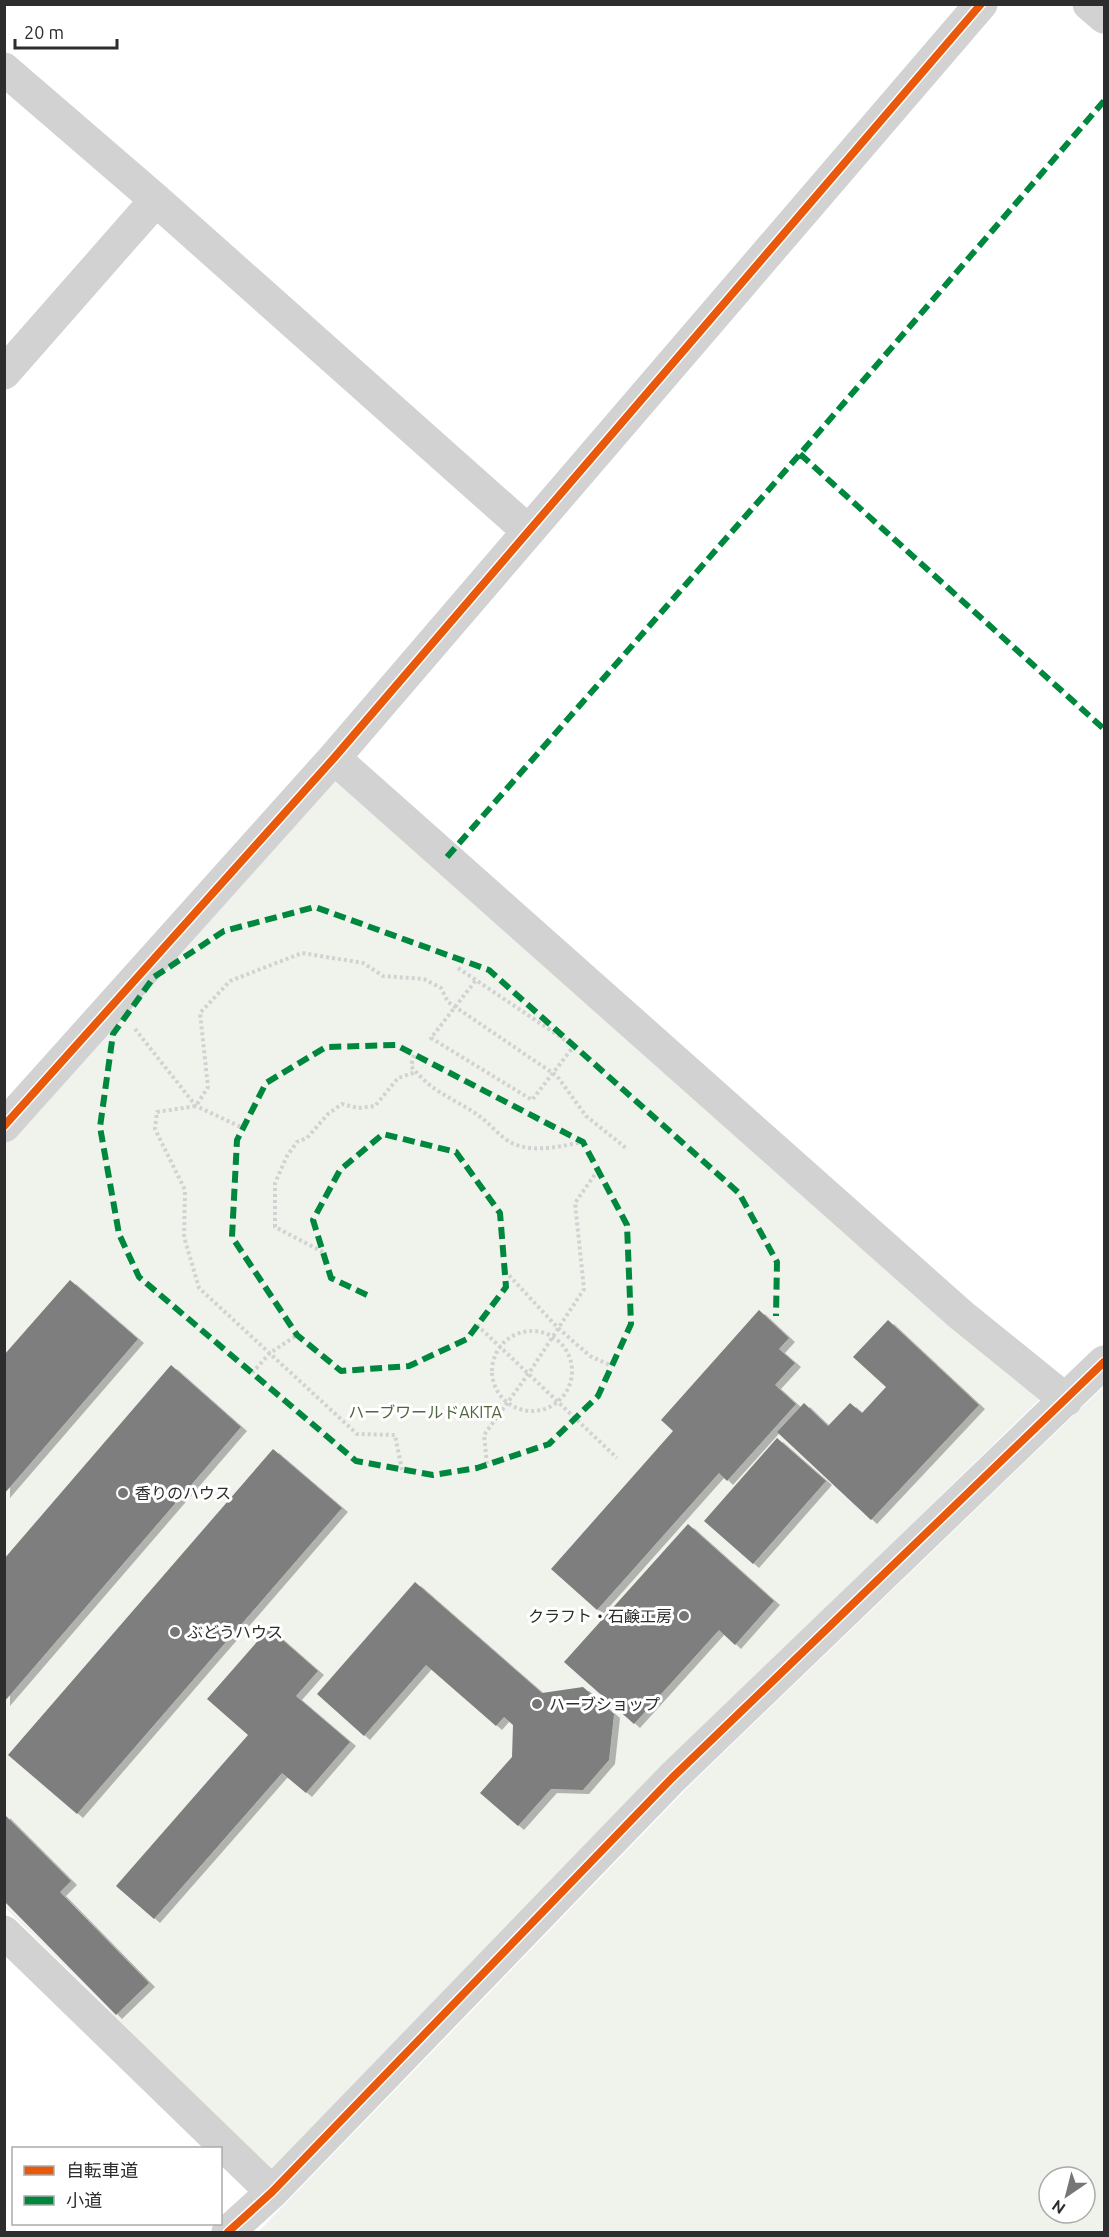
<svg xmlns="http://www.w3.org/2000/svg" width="1109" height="2237" font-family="Ubuntu,'Noto Sans JP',sans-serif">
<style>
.green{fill:#f0f3ec;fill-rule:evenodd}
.building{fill:#7e7e7e;filter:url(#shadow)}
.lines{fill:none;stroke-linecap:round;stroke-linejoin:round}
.path{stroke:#d2d2d2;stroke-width:4;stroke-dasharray:3 3;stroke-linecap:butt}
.minor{stroke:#d2d2d2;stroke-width:33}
.quiet{stroke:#00873e;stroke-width:6;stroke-dasharray:12 6;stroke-linecap:butt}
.cycleway-casing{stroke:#fff;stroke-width:11}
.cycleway{stroke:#e8590c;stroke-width:8}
.poi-dot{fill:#767676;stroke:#fff;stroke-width:2}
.labels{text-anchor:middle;stroke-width:6;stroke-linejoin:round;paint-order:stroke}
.park-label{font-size:16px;fill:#4f663d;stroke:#fff}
.poi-label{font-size:16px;fill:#2d2d2d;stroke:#fff;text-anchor:start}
</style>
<defs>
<filter id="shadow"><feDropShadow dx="6" dy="4" stdDeviation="0" flood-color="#0004"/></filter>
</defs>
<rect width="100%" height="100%" fill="#fff"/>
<path class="green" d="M 337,773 L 1040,1399 L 681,1748 L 272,2170 L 5,1908 L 5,1143 Z
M 1104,1386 L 1104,2232 L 258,2232 L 694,1781 ZM 1049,2177 L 1085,2177 L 1085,2213 L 1049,2213 Z"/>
<path class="building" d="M 70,1280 L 138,1339 L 4,1494 L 4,1355 Z
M 759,1310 L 789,1338 L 779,1349 L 795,1363 L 775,1385 L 796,1404 L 727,1481 L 719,1473 L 597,1610 L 551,1569 L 673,1431 L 661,1420 Z
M 888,1320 L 979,1405 L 871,1520 L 777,1432 L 804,1403 L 828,1426 L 850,1403 L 862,1413 L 886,1387 L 853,1357 Z
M 171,1365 L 241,1427 L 4,1702 L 4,1559 Z
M 777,1438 L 826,1481 L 753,1564 L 704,1521 Z
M 273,1449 L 342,1508 L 77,1814 L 8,1755 Z
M 688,1524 L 774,1601 L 735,1645 L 719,1630 L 634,1724 L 564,1662 Z
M 415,1582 L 542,1693 L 583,1687 L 614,1714 L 609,1760 L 583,1790 L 551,1789 L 518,1826 L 480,1793 L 512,1757 L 513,1725 L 504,1717 L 496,1726 L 426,1665 L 364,1736 L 317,1694 Z
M 269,1628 L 318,1671 L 296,1696 L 350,1742 L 306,1793 L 282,1773 L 154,1919 L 116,1886 L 248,1735 L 207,1699 Z
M 4,1814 L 71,1881 L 60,1892 L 149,1983 L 116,2015 L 4,1901 Z"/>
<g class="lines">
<path class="path" d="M 458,968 L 574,1046 L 532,1100 L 431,1038 L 476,980
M 135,1029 L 196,1106 L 243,1128
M 414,1055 L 411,1066 C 434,1095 455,1098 482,1118 C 492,1126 502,1139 514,1144 C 536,1153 561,1146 583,1142
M 323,1252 L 275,1227 L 275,1183 L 287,1156 L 297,1142 L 307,1138 L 328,1114 L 342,1104 L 358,1108 L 375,1106 L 398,1078 L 416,1072
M 505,1271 L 558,1328 L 590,1356 L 612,1366
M 477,1325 L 617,1458
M492 1371a40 40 0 1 1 80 0a40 40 0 1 1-80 0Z
M 252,1373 L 270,1353 L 297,1335
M 487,1464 L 484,1435 L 529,1373 L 584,1289 L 575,1203 L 598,1170
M 402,1470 L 395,1435 L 357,1434 L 199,1288 L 184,1237 L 185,1190 L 155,1129 L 157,1112 L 196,1106 L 208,1087 L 200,1013 L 230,981 L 302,953 L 363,963 L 383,976 L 424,979 L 441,988 L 448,1002 L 557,1076 L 586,1116 L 626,1148"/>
<path class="minor" d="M 1089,4 L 1104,17
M 4,69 L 156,200 L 528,531
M 4,373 L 156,200
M 334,758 L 961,1315 L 1066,1400
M 4,1126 L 334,758 L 981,4
M 4,1932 L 272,2192
M 228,2232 L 272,2192 L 672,1778 L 1104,1362"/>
<path class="quiet" d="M 800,454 L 1104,729
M 447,857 L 800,454 L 1104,101
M 367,1295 L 331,1278 L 313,1220 L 340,1170 L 383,1134 L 456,1152 L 500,1213 L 506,1287 L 467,1339 L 409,1366 L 341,1371 L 297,1335 L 232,1237 L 237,1140 L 266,1083 L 326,1047 L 396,1045 L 583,1142 L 627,1225 L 631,1324 L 598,1396 L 549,1444 L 477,1468 L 433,1475 L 356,1461 L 139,1277 L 119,1234 L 100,1127 L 113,1034 L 154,977 L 224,931 L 315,907 L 489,970 L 739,1193 L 777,1262 L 776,1316"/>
<g class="cycleway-casing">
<path id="cycleway" d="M 4,1126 L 334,758 L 981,4
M 228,2232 L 272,2192 L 672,1778 L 1104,1362"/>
</g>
<use href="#cycleway" class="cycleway"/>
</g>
<g class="poi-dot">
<circle cx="123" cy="1493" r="6"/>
<circle cx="684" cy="1616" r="6"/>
<circle cx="175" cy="1632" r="6"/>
<circle cx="537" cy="1704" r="6"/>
</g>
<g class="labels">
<g class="park-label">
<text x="425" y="1418">ハーブワールドAKITA</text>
</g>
<g class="poi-label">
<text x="135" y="1499">香りのハウス</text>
<text x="672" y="1622" text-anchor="end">クラフト・石鹸工房</text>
<text x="187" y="1638">ぶどうハウス</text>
<text x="549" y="1710">ハーブショップ</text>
</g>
</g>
<rect width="1109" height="2237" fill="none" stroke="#2d2d2d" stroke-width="12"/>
<rect x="12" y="2147" width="210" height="78" fill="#ffffff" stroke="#ababab" stroke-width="1.5"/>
<rect x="24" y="2166" width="30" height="9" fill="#e8590c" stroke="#ababab" stroke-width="1.5"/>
<text x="66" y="2177" font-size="18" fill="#2d2d2d">自転車道</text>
<rect x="24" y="2196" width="30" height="9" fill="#00873e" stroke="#ababab" stroke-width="1.5"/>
<text x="66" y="2207" font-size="18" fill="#2d2d2d">小道</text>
<g transform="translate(1067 2195) rotate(215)"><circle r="28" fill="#ffffff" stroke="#ababab" stroke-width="1.5"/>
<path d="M0-4.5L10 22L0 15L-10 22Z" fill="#767676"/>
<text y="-9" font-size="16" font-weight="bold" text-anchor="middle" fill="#2d2d2d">N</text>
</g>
<path d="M15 39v9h102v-9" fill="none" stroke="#2d2d2d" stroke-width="3"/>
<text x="24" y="39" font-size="18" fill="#2d2d2d" stroke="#ffffff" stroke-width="4.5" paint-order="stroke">20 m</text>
</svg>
